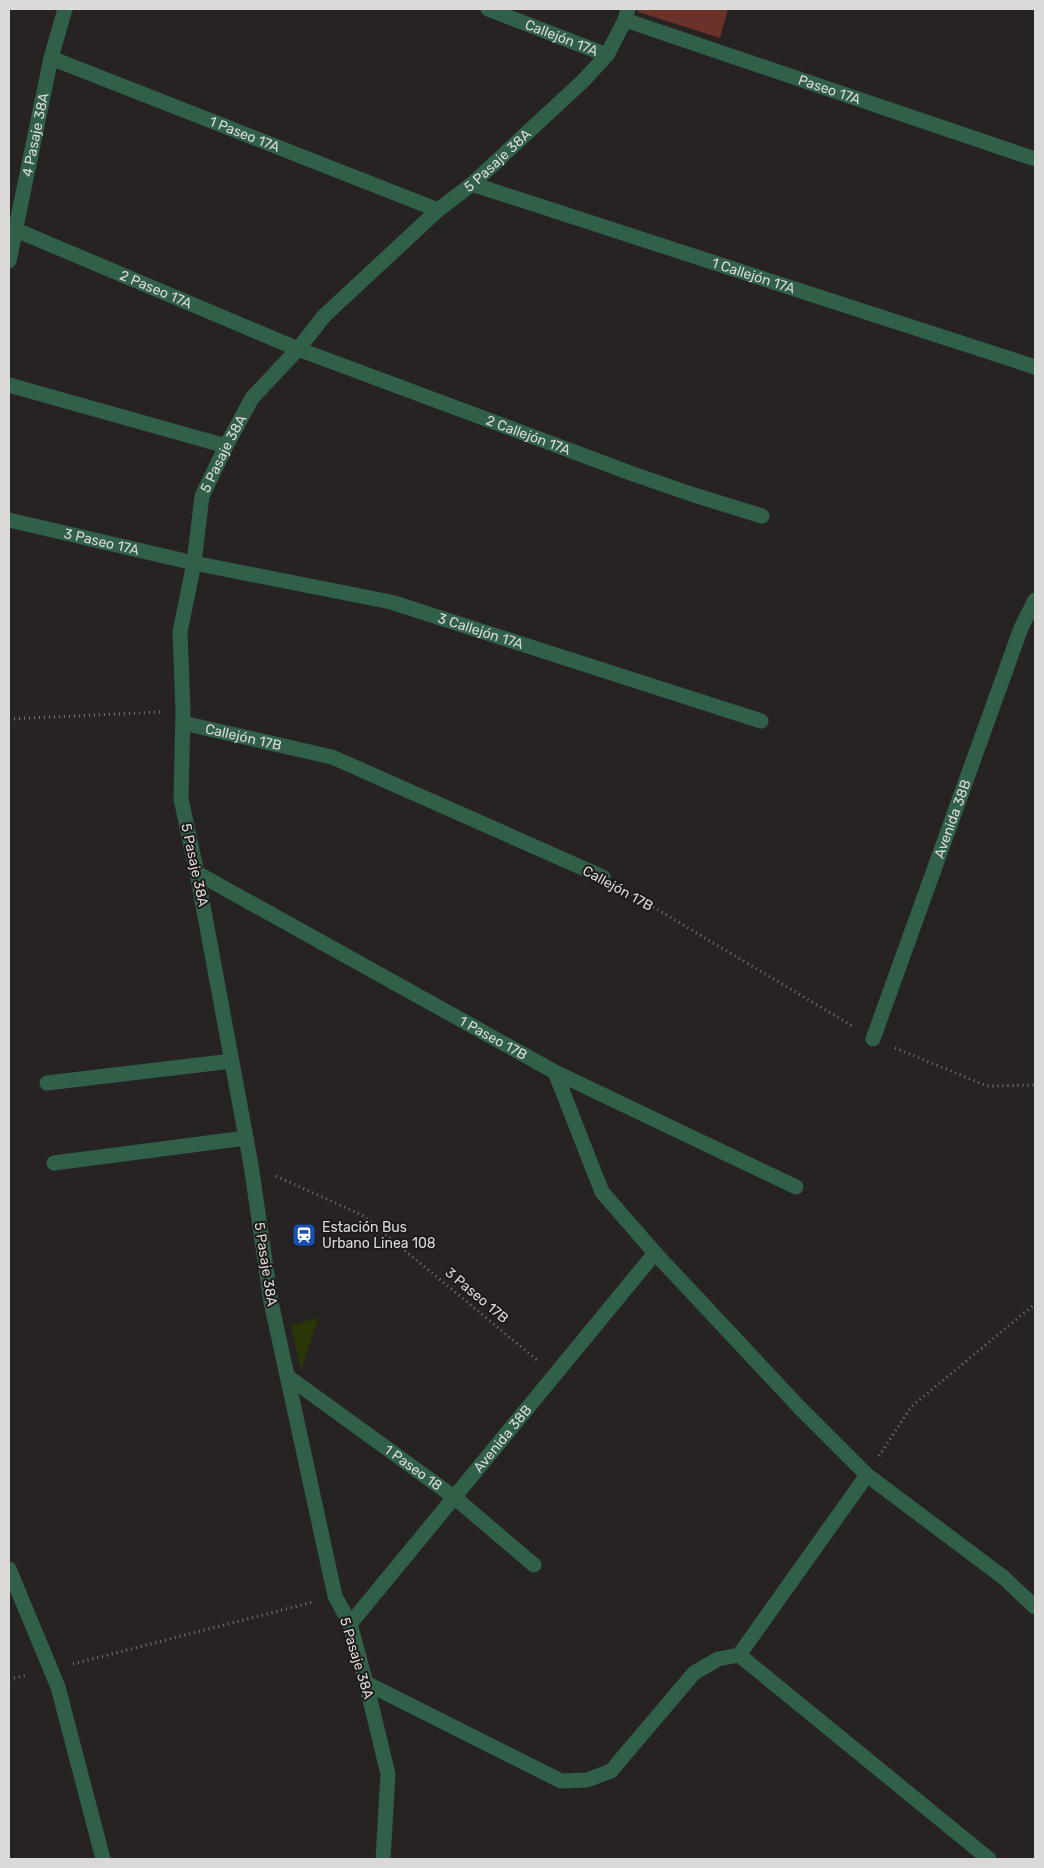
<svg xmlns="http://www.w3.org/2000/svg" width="1044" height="1868" font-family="Rubik,sans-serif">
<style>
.green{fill:#293606}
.building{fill:#6a3229}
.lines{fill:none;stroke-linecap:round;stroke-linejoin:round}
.path{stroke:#797675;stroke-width:3;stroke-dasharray:1 4;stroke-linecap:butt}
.minor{stroke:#316049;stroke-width:15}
.labels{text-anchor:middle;stroke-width:4;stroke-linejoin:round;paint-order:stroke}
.street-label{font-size:14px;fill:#dcdad9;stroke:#1d1a18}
.poi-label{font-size:14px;fill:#dcdad9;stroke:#1d1a18;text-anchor:start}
</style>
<rect width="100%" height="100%" fill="#272322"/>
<path class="green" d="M 319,1317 L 301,1370 L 291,1326 Z"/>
<path class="building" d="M 638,9 L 728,9 L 720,38 L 638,12 Z"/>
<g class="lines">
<path class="path" d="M 9,719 L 160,712
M 623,889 L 854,1027
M 895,1048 L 987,1086 L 1035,1085
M 276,1176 L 362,1215 L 537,1360
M 879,1456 L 911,1407 L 1035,1304
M 73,1664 L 313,1602
M 9,1679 L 28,1675"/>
<g class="minor">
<path id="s1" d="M 488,9 L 607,55"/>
<path id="s2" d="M 625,20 L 1035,159"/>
<path id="s3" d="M 51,58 L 438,210"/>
<path id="s4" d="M 472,184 L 1035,367"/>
<path id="s5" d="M 16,230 L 298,349 L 633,474 L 694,495 L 762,516"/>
<path id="s6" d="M 9,261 L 51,58 L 65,9"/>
<path d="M 9,385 L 226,446"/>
<path id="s7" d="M 9,520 L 194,563 L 391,602 L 761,721"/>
<path id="s8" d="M 183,723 L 332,757 L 603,877"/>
<path id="s9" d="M 197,873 L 555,1072 L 796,1187"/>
<path id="s10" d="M 873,1039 L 1021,628 L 1035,600"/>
<path d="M 555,1072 L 602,1192 L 655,1253 L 800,1408 L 867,1475 L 1003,1577 L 1035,1607"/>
<path d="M 47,1083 L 232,1061"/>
<path d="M 54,1163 L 246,1138"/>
<path id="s11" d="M 287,1376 L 454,1497 L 534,1565"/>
<path d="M 9,1569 L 58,1687 L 103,1859"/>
<path id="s12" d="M 350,1624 L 655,1253"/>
<path d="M 739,1655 L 989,1859"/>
<path d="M 366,1683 L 561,1781 L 587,1780 L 611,1771 L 694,1673 L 718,1659 L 739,1655 L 867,1475"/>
<path id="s13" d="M 383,1859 L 388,1774 L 366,1683 L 350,1624 L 335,1596 L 271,1302 L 251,1165 L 197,873 L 181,799 L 183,710 L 180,632 L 194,563 L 202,496 L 226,446 L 252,398 L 298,349 L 324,316 L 438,210 L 472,184 L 583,81 L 607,55 L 625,20 L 628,9"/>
</g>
</g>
<defs>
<g id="station-square" transform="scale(1.25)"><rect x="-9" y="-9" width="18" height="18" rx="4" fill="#1a4fb4" stroke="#1d1a18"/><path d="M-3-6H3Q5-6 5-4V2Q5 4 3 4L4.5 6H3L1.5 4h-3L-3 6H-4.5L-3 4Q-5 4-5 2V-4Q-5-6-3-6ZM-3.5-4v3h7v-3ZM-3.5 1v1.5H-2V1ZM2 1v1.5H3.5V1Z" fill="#fff"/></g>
</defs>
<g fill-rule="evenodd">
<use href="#station-square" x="304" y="1235"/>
</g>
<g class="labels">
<g class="street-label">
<text dy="5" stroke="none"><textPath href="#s1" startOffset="79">Callejón 17A</textPath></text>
<text dy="5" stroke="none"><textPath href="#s2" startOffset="216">Paseo 17A</textPath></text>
<text dy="5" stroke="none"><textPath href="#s3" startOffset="208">1 Paseo 17A</textPath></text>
<text dy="5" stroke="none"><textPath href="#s6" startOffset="129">4 Pasaje 38A</textPath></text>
<text dy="5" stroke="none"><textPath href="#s13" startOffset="1841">5 Pasaje 38A</textPath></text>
<text dy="5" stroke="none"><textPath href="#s4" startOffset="296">1 Callejón 17A</textPath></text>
<text dy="5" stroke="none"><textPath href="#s5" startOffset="152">2 Paseo 17A</textPath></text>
<text dy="5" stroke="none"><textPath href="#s5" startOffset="552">2 Callejón 17A</textPath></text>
<text dy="5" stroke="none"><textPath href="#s13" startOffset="1436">5 Pasaje 38A</textPath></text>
<text dy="5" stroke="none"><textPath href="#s7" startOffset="95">3 Paseo 17A</textPath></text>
<text dy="5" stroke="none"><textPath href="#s7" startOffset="485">3 Callejón 17A</textPath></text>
<text dy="5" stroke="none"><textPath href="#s8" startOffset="62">Callejón 17B</textPath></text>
<text dy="5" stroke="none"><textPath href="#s10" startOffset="234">Avenida 38B</textPath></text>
<text transform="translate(195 865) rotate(78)" y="5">5 Pasaje 38A</text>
<text transform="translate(618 888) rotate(29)" y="5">Callejón 17B</text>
<text dy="5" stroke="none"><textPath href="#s9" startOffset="339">1 Paseo 17B</textPath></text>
<text transform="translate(266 1264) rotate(81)" y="5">5 Pasaje 38A</text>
<text transform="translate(477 1295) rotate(40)" y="5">3 Paseo 17B</text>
<text dy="5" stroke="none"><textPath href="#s12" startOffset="240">Avenida 38B</textPath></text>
<text dy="5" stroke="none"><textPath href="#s11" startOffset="156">1 Paseo 18</textPath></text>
<text transform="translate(357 1658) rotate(73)" y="5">5 Pasaje 38A</text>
</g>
<g class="poi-label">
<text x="322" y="1232">Estación Bus<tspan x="322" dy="16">Urbano Linea 108</tspan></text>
</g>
</g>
<rect width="1044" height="1868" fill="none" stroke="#dcdad9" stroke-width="20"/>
</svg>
